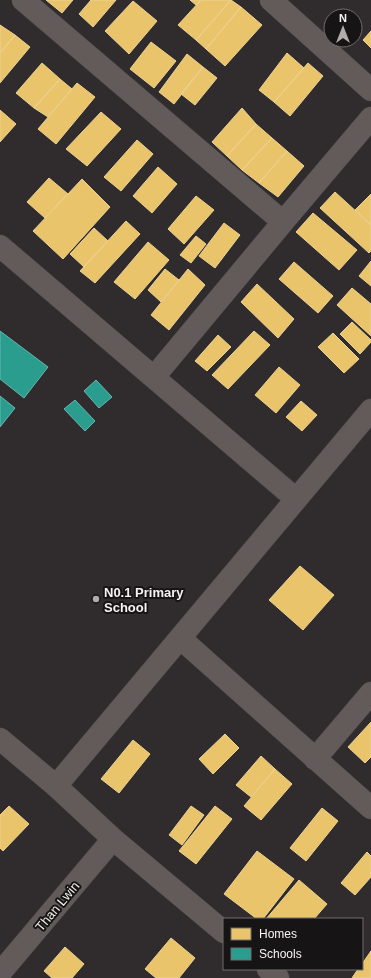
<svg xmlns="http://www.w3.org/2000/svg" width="371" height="978" font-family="Arial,sans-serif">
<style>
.homes{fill:#e9c46a;stroke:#edd293}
.schools{fill:#2a9d8f;stroke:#67b6ad}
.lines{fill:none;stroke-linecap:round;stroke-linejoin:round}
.minor-casing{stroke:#4b4949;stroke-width:23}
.minor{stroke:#635b5a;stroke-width:22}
.poi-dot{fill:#b1adad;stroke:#171415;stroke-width:1.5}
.labels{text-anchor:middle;stroke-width:4;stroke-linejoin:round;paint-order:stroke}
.poi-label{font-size:13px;font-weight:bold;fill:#f6f2f2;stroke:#171415;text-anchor:start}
.street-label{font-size:13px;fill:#f6f2f2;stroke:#171415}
</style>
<rect width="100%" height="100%" fill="#302c2d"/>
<path class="homes" d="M 46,0 L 73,0 L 62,13 Z
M 91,0 L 116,0 L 93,27 L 79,14 Z
M 190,0 L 201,0 L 196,5 Z
M 201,0 L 231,0 L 196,40 L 178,25 Z
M 231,0 L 241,7 L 206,49 L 196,40 Z
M 133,1 L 157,21 L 129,54 L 105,31 Z
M 241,7 L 262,25 L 225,66 L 206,49 Z
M 0,25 L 15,35 L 0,53 Z
M 371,31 L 371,48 L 363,40 Z
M 15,35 L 30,47 L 0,83 L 0,53 Z
M 151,42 L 176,61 L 154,88 L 130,69 Z
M 287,53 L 304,68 L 274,102 L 259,90 Z
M 187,54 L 203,67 L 174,104 L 159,92 Z
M 42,63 L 60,79 L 34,108 L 16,93 Z
M 308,63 L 323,76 L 290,116 L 274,102 Z
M 203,67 L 217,78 L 195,105 L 181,94 Z
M 60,79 L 72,89 L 48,117 L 34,108 Z
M 77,83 L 95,97 L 56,144 L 38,129 Z
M 242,108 L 256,124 L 227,156 L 212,142 Z
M 0,110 L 16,124 L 0,142 Z
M 101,112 L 121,129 L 87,166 L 66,149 Z
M 256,124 L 272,138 L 242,170 L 227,156 Z
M 272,138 L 287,151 L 259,183 L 242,170 Z
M 137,140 L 153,154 L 121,191 L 104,177 Z
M 287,151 L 304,166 L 278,197 L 259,183 Z
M 158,167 L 177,184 L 152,213 L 133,196 Z
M 49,178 L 68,194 L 45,218 L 27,202 Z
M 82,179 L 110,207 L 63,259 L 33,231 Z
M 335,192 L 371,225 L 371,251 L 369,253 L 320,208 Z
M 371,194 L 371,225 L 355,210 Z
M 196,196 L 214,210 L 184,244 L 168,229 Z
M 313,213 L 357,250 L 339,270 L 296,232 Z
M 126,221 L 140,234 L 95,283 L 80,271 Z
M 224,223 L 240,235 L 215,268 L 199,256 Z
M 94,228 L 108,241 L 84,267 L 70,254 Z
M 196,236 L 206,244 L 191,263 L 180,255 Z
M 148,242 L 169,260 L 135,299 L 114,282 Z
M 371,261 L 371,286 L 359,276 Z
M 294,262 L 333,296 L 318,313 L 279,279 Z
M 165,269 L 179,280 L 161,302 L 148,290 Z
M 188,269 L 205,285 L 169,330 L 151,315 Z
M 257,284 L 294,319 L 278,338 L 241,302 Z
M 352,288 L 371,304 L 371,336 L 337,305 Z
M 352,322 L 371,340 L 371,342 L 360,354 L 340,334 Z
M 254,331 L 270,345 L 228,389 L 212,375 Z
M 333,333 L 359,359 L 344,373 L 318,347 Z
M 218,335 L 231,347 L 207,371 L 195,361 Z
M 279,367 L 300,385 L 276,413 L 255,395 Z
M 301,401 L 317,415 L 302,431 L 286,417 Z
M 300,566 L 334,595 L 303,630 L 269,600 Z
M 371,722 L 371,757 L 365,763 L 348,747 Z
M 225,734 L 239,748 L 213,774 L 199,759 Z
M 133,740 L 150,754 L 119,793 L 101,779 Z
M 261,756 L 275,769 L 251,797 L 236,785 Z
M 275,769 L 292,784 L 261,820 L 244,806 Z
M 9,806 L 29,824 L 3,851 L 0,848 L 0,815 Z
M 191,806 L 204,815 L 182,845 L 169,835 Z
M 215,806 L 232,819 L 196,864 L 179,851 Z
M 322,808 L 338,821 L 306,861 L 290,848 Z
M 257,851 L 294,879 L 263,919 L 257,919 L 224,894 Z
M 367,852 L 371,856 L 371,877 L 355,895 L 341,883 Z
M 299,880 L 327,904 L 314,919 L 266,919 Z
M 171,938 L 195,958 L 179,978 L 156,978 L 145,969 Z
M 65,947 L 84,964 L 72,978 L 52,978 L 44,971 Z
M 371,951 L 371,978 L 352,978 L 358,969 L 362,969 L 362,964 Z"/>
<path class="schools" d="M 0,331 L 48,367 L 24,398 L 0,379 Z
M 96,380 L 112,397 L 99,408 L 84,391 Z
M 0,396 L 15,408 L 0,427 Z
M 75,400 L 95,421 L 85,431 L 64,409 Z"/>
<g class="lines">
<g class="minor-casing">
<path id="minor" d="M 23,0 L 283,222
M 271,0 L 371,90
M 0,246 L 296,499
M 154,377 L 283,222 L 371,118
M 180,638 L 371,808
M 0,739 L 56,786 L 113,839 L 224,932
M 315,759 L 371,693
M 56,786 L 371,410
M 268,969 L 278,978
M 0,973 L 113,839"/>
</g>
<use href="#minor" class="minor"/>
</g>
<circle class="poi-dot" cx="96" cy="599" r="4"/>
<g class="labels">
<g class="poi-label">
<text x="104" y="597">N0.1 Primary<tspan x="104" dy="15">School</tspan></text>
</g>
<g class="street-label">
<text transform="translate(57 906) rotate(-50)" y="5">Than Lwin</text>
</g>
</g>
<rect x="223" y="918" width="140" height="52" fill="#171415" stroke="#706d6d"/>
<rect x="231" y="928" width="20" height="12" fill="#e9c46a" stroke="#706d6d"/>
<text x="259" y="938" font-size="12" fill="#f6f2f2">Homes</text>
<rect x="231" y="948" width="20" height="12" fill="#2a9d8f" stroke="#706d6d"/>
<text x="259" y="958" font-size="12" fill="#f6f2f2">Schools</text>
<g transform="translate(343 28)"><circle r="19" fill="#171415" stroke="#706d6d"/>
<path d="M0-3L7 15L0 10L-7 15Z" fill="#b1adad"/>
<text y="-6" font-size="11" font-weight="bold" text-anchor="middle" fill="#f6f2f2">N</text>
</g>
</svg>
